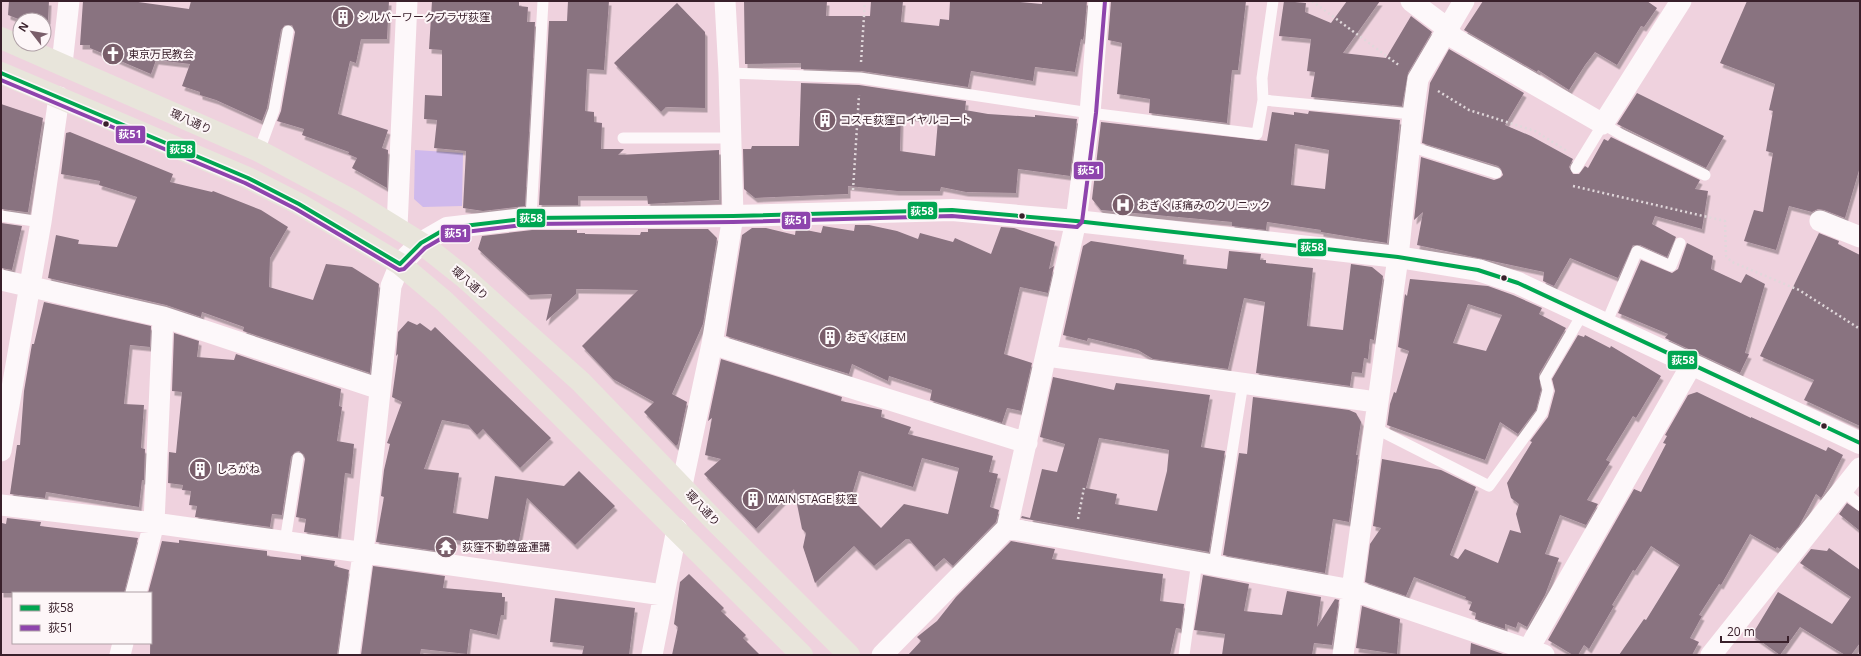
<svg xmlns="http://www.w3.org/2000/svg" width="1861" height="656" font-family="'Open Sans','Noto Sans JP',sans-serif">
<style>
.green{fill:#cfb9ec}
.building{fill:#897380;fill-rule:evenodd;filter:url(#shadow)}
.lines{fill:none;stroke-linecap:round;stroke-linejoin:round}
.path{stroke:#e1d8db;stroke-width:2.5;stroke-dasharray:2 3;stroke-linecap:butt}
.lane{stroke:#fdf8fa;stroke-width:11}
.street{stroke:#fdf8fa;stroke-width:21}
.secondary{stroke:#fdf8fa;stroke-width:22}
.primary{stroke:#e8e5db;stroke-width:22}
.bus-1-casing{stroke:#fdf6f8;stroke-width:7}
.bus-2-casing{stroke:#fdf6f8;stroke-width:7}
.bus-1{stroke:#00a651;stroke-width:4}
.bus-2{stroke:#8e44ad;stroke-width:4}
.bus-dot{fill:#39202b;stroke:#fdf6f8;stroke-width:1.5}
.labels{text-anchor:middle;stroke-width:4;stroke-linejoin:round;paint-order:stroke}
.poi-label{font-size:11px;fill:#39202b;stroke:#fdf6f8;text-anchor:start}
.street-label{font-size:11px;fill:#39202b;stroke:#fdf6f8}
.line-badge{stroke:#fdf6f8;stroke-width:1.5}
.badge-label{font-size:11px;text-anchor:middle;font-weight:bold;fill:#fff}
</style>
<defs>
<filter id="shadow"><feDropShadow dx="2.5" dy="4.5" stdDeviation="0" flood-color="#0004"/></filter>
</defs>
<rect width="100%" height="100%" fill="#efd2de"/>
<path class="green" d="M 415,150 L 463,153 L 462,206 L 423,207 L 414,199 Z"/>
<path class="building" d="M 9,1 L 49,1 L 48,20 L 21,20 L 8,15 Z
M 83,1 L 131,1 L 189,9 L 191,1 L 389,1 L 387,39 L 361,39 L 356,63 L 350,61 L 338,114 L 388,130 L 382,148 L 388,150 L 387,188 L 352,168 L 357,158 L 348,154 L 349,152 L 302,135 L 304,129 L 277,121 L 281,111 L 295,32 L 292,25 L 285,25 L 281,30 L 267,108 L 262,121 L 216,100 L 200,95 L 200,92 L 182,86 L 190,64 L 156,60 L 151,74 L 90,48 L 90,45 L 80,45 Z
M 432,1 L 519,1 L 519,6 L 528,7 L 527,22 L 535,22 L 525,206 L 483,211 L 463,208 L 466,151 L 434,148 L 437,120 L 424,119 L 425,95 L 442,96 L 442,50 L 429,49 Z
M 568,1 L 609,1 L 604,70 L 587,69 L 585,111 L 594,112 L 594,122 L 602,123 L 601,149 L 624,149 L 618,155 L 719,150 L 719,200 L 648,204 L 647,196 L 578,196 L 578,205 L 539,205 L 549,21 L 567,21 Z
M 744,1 L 827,1 L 826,16 L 870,16 L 871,1 L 903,1 L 901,22 L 939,26 L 940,19 L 949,20 L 950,1 L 1010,1 L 1042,4 L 1042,1 L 1087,1 L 1084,35 L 1083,40 L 1081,39 L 1075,72 L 1035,67 L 1033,81 L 971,71 L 968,87 L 861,71 L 801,69 L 801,63 L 745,64 Z
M 1111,1 L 1246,1 L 1238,70 L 1232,70 L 1227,123 L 1149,113 L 1150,99 L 1117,94 L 1122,43 L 1108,40 Z
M 1284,1 L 1306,3 L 1305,12 L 1331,23 L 1347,1 L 1380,1 L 1343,53 L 1386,58 L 1411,16 L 1432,32 L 1408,73 L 1402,106 L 1311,97 L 1315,72 L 1307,71 L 1311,39 L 1279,36 Z
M 1483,1 L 1647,1 L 1657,8 L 1644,27 L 1641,26 L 1617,65 L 1595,52 L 1585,65 L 1569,90 L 1538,70 L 1537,72 L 1464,30 Z
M 1747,1 L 1860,1 L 1860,167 L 1845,218 L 1824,210 L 1818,209 L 1812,212 L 1789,206 L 1776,250 L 1744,241 L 1754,210 L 1763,212 L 1773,153 L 1766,151 L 1773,111 L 1769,110 L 1775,84 L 1720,63 Z
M 677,3 L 705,32 L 705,108 L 666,107 L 661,112 L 614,63 Z
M 1449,49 L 1524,93 L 1505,125 L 1531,136 L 1573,159 L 1569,167 L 1573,174 L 1579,174 L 1585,166 L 1588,168 L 1604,139 L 1608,141 L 1611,137 L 1700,180 L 1695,189 L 1708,191 L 1702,229 L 1655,216 L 1652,224 L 1676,237 L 1667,257 L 1640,245 L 1633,245 L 1618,278 L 1570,258 L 1554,286 L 1543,281 L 1544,272 L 1417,245 L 1423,212 L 1414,220 L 1421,157 L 1494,180 L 1500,178 L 1503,175 L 1501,169 L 1498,166 L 1422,143 L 1430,83 Z
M 801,83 L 859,85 L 966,101 L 965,110 L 988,114 L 1035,117 L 1035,115 L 1077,119 L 1070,176 L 1018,169 L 1016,193 L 966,192 L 941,187 L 940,191 L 897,191 L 848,186 L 848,194 L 755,198 L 744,189 L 743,149 L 751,149 L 752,146 L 799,146 ZM 901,115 L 938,120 L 935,156 L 900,151 Z
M 1637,93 L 1724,136 L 1706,168 L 1617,124 Z
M 1,104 L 43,118 L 28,212 L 25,212 L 1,209 Z
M 1309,111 L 1400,120 L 1387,243 L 1321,232 L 1321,230 L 1267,222 L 1266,230 L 1232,226 L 1232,222 L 1101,210 L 1092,199 L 1101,122 L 1267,141 L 1272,112 L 1294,115 L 1294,112 L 1308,114 ZM 1295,144 L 1329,150 L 1325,189 L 1291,185 Z
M 70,132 L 173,174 L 170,182 L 212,192 L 213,191 L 261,210 L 288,227 L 270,258 L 269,287 L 313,300 L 326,264 L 352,267 L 379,284 L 370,373 L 243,331 L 244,327 L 202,312 L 201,317 L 166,305 L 48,278 L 56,235 L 79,240 L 78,244 L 117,247 L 137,197 L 99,185 L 100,181 L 61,174 L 66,133 Z
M 1,223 L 22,226 L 12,270 L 1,268 Z
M 855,225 L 869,225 L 897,231 L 918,239 L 920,233 L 953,242 L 955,238 L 991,254 L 1001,227 L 1014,228 L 1055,242 L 1049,269 L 1054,266 L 1048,293 L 1020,287 L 1004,354 L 1032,363 L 1021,411 L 1007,408 L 1002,423 L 930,400 L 932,390 L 889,376 L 888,381 L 852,364 L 849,374 L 726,336 L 742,235 L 752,228 L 766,228 L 795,235 L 796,228 L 821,233 L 823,226 L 854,231 Z
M 648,229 L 708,229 L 717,238 L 703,324 L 672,394 L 687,402 L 678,444 L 676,446 L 644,412 L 654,402 L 613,379 L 582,346 L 638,290 L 576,289 L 576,294 L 546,321 L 552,294 L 528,295 L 478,249 L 482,236 L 532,230 L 577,230 L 577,233 L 585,233 L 585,234 L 640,235 L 641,232 L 648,232 Z
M 1819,233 L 1839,241 L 1838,244 L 1860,255 L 1860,426 L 1804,400 L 1814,380 L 1760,356 Z
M 1091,241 L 1184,255 L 1183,264 L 1227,269 L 1229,251 L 1261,254 L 1260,260 L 1266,260 L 1266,263 L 1313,268 L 1307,326 L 1343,330 L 1351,264 L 1372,267 L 1383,276 L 1374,340 L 1370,339 L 1368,359 L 1364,358 L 1362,373 L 1352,372 L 1350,386 L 1256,373 L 1265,302 L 1244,298 L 1228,369 L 1153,359 L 1138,350 L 1088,338 L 1087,341 L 1063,335 L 1083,246 Z
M 1687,243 L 1713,256 L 1711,269 L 1741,283 L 1746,274 L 1765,284 L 1745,353 L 1749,354 L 1740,373 L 1665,338 L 1668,334 L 1618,313 L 1641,260 L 1672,273 L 1678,269 Z
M 1410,279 L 1488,286 L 1513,295 L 1542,308 L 1539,314 L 1566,328 L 1539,374 L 1541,390 L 1536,410 L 1518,434 L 1500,422 L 1485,460 L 1387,425 L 1390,404 L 1394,392 L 1396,393 L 1409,351 L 1398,347 L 1405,294 L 1407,296 ZM 1468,304 L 1502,315 L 1486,351 L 1453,343 Z
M 44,302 L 151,326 L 150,347 L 130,345 L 124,404 L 144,405 L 141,448 L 145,449 L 144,480 L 142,480 L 139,507 L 46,492 L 45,498 L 10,494 L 17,445 L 20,445 L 24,391 L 32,344 L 34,344 Z
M 408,321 L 417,325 L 420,323 L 431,331 L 435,327 L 551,438 L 520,468 L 483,429 L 477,435 L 468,425 L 442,420 L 424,469 L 459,473 L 453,513 L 488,519 L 495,476 L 564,486 L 579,471 L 615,506 L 575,545 L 527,498 L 518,546 L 452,540 L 450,553 L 376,542 L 384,497 L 381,496 L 384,470 L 390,444 L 387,443 L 402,402 L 392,397 L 398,354 L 396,356 L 398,332 Z
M 174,333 L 199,341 L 197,357 L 234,360 L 236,354 L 341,389 L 339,406 L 342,407 L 337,441 L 354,444 L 351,474 L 345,473 L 338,537 L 304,532 L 306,519 L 296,517 L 305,459 L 304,455 L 299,451 L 295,452 L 291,457 L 282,515 L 272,514 L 270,527 L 195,517 L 197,506 L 189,505 L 191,491 L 182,490 L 183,485 L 168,483 L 169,452 L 176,453 L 182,392 L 172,391 Z
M 1578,335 L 1584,337 L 1585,335 L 1610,348 L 1611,346 L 1661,376 L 1636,418 L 1633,416 L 1606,460 L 1610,462 L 1587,500 L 1598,504 L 1586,525 L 1560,515 L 1545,554 L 1559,558 L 1545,595 L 1527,627 L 1518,622 L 1516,628 L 1505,624 L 1505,629 L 1475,619 L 1476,613 L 1469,610 L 1472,602 L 1465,599 L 1466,597 L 1414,577 L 1406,596 L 1365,582 L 1370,544 L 1381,528 L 1373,526 L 1382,459 L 1441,470 L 1476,487 L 1450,555 L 1458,559 L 1465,549 L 1498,563 L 1510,530 L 1521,533 L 1516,514 L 1519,504 L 1511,498 L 1507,483 L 1532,442 L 1530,441 L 1548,417 L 1555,391 L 1552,379 Z
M 721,359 L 842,397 L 841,401 L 882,410 L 881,417 L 911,427 L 908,434 L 993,456 L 989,472 L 998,474 L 990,507 L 999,510 L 996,522 L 953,566 L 944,558 L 934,567 L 909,539 L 906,539 L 874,566 L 854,546 L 815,583 L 803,547 L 806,533 L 802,529 L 794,489 L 756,529 L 704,474 L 721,459 L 705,455 L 712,418 L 708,421 ZM 922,458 L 959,468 L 948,514 L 904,504 L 881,528 L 851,498 L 859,471 L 913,487 Z
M 1053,377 L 1114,390 L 1116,383 L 1210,395 L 1201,447 L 1225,451 L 1209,552 L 1021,518 L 1022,516 L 1030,518 L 1042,469 L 1057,472 L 1065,444 L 1040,437 ZM 1099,438 L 1169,450 L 1167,471 L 1157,511 L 1115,504 L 1117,494 L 1086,488 Z
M 1697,392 L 1751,418 L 1751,417 L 1826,451 L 1828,447 L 1843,455 L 1823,495 L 1821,498 L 1816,494 L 1799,526 L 1780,549 L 1777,547 L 1776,549 L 1750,534 L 1721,585 L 1719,584 L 1699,615 L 1702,616 L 1690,638 L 1699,642 L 1692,655 L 1619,655 L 1644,619 L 1646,620 L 1680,565 L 1651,546 L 1635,571 L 1633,570 L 1612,605 L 1614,606 L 1589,649 L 1584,645 L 1578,655 L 1573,655 L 1548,640 L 1634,489 L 1641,492 L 1666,444 L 1663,443 L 1667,436 L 1665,435 L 1688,395 Z
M 1253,397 L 1349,410 L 1356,413 L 1361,422 L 1356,455 L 1358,455 L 1349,522 L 1333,519 L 1325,573 L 1223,555 L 1239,453 L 1247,454 Z
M 1847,503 L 1860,512 L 1860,531 L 1839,514 Z
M 7,518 L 41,522 L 40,526 L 138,538 L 124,593 L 1,593 L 1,533 L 2,523 L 6,524 Z
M 179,540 L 267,551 L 267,556 L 301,560 L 301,556 L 335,561 L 334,566 L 349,570 L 337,655 L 150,655 L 151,593 L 148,593 L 162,541 L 179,543 Z
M 1011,541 L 1055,549 L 1052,559 L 1163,574 L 1160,601 L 1184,604 L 1181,629 L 1176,628 L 1170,655 L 908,655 L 921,641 L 917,637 L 937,621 L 956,597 Z
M 1829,548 L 1860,570 L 1860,643 L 1851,655 L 1845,655 L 1800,627 L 1780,655 L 1752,635 L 1778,592 L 1832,624 L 1851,597 L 1800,563 L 1811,549 L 1827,551 Z
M 373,566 L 445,576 L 443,588 L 502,593 L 502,597 L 505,597 L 504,615 L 501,615 L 497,635 L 470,629 L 467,654 L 421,649 L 420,655 L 361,655 Z
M 689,574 L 724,608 L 721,611 L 746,635 L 743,638 L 760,655 L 672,655 L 678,627 L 674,624 L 680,582 Z
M 1203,575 L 1249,584 L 1244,611 L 1282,615 L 1287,591 L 1321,597 L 1317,627 L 1335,599 L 1339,600 L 1332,645 L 1314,643 L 1312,655 L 1222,655 L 1225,634 L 1194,630 Z
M 555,598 L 635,608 L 629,655 L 582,655 L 584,646 L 550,642 Z
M 1362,606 L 1400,619 L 1397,654 L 1356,648 Z
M 1471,643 L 1503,654 L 1503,655 L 1470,655 Z"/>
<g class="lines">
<path class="path" d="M 1312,1 L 1400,66
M 861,62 L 865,1
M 1438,91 L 1469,110 L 1535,131 L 1567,151
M 1573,186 L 1725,221 L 1726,256 L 1732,262 L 1799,290 L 1860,329
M 853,190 L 859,95
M 1078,519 L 1084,488"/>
<path class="lane" d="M 729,73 L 860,78 L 1090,113 L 1257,134 L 1263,100 L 1262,78 L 1273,1
M 1263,100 L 1413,114
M 623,138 L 731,138
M 1409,146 L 1496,173
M 259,151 L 274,110 L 288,31
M 1576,168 L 1603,124 L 1622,135 L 1705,175
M 1,216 L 41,222
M 531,218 L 543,1
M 1606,324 L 1637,251 L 1671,266 L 1680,243
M 1373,427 L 1489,486 L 1542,413 L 1548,390 L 1545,378 L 1583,313
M 1842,490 L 1860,505
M 285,542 L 298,458
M 1214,564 L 1243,383
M 1184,655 L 1197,561"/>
<path class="street" d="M 1411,1 L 1443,25 L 1454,38 L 1603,124 L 1681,1
M 62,64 L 69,1
M 1820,221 L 1860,237
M 397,227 L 407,1
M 1,280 L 163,317 L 380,389
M 712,344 L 1027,443
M 1047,356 L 1376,402
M 1,451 L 41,222 L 59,97
M 682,485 L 712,344 L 733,216 L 729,73 L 725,1
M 1,505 L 154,523 L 663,595
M 1007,528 L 1352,590 L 1544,655
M 136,593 L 154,523 L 163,317
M 1528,650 L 1692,364
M 120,655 L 123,643
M 349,655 L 363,554 L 391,286 L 400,264
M 652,655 L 677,529
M 882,655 L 1007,528 L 1076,221 L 1090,113 L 1099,1
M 1343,655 L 1398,257 L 1413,114 L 1418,79 L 1464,1
M 1711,655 L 1860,468"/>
<path class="secondary" d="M 400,264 L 421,243 L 447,228 L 531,218 L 733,216 L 952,210 L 1076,221 L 1398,257 L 1478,270 L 1518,283 L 1860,443"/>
<path class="primary" d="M 1,38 L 259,151 L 353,201 L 421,243 L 464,277 L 581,382 L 714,520 L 849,655
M 1,73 L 248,178 L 299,204 L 400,264 L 444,301 L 491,346 L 802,655"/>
<g class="bus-1-casing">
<path id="bus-1" d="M 1,73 L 248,178 L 299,204 L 400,264 L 421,243 L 447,228 L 531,218 L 733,216 L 952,210 L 1076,221 L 1398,257 L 1478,270 L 1518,283 L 1860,443"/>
</g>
<g class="bus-2-casing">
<path id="bus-2" d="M 1,80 L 245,183 L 296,209 L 399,270 L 404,269 L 425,248 L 449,234 L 531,224 L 733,222 L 952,216 L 1077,227 L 1082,222 L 1096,113 L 1105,1"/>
</g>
<use href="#bus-1" class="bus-1"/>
<use href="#bus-2" class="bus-2"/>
</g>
<defs>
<g id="building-disc" transform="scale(1.15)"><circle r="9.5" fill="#795e6a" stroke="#fdf6f8"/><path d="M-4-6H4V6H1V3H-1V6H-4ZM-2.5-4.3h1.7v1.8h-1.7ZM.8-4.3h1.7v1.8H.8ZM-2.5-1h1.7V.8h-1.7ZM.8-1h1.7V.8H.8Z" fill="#fff"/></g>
<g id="church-disc" transform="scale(1.15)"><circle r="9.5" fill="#795e6a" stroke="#fdf6f8"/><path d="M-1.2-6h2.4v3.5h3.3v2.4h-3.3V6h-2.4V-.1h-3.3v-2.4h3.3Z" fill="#fff"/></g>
<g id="hospital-disc" transform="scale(1.15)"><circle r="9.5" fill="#795e6a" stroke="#fdf6f8"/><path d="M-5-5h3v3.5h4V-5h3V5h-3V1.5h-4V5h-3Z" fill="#fff"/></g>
<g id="temple-disc" transform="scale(1.15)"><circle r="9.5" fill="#795e6a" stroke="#fdf6f8"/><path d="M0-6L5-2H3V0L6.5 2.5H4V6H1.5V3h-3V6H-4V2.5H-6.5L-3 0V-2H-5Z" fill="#fff"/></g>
</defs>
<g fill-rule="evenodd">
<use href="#building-disc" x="343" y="17"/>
<use href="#church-disc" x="113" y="54"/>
<use href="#building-disc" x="825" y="120"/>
<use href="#hospital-disc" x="1123" y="205"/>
<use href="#building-disc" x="830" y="337"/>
<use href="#building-disc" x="200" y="469"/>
<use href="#building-disc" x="753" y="499"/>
<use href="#temple-disc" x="446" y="547"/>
</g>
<g class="bus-dot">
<circle cx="106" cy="124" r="3.5"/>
<circle cx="1022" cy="216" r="3.5"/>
<circle cx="1504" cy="278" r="3.5"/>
<circle cx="1824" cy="426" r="3.5"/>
</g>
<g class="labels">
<g class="poi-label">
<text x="358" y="21">シルバーワークプラザ荻窪</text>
<text x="128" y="58">東京万民教会</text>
<text x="840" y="124">コスモ荻窪ロイヤルコート</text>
<text x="1138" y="209">おぎくぼ痛みのクリニック</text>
<text x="846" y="341">おぎくぼEM</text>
<text x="216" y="473">しろがね</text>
<text x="768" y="503">MAIN STAGE 荻窪</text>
<text x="462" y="551">荻窪不動尊盛運講</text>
</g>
<g class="street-label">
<text transform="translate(191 121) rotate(24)" y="4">環八通り</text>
<text transform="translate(470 283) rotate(41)" y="4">環八通り</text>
<text transform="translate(703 508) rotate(47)" y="4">環八通り</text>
</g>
</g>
<g class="line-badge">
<rect x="115" y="125" width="31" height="19" rx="4" fill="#8e44ad"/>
<rect x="166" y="140" width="30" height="19" rx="4" fill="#00a651"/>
<rect x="1073" y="161" width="31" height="19" rx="4" fill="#8e44ad"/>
<rect x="907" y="201" width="31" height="19" rx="4" fill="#00a651"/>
<rect x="516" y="208" width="30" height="20" rx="4" fill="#00a651"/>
<rect x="781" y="211" width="30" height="19" rx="4" fill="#8e44ad"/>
<rect x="440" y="224" width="31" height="19" rx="4" fill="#8e44ad"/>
<rect x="1297" y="238" width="30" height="19" rx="4" fill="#00a651"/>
<rect x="1667" y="350" width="31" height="20" rx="4" fill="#00a651"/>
</g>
<g class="badge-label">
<text x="130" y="138">荻51</text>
<text x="181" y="153">荻58</text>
<text x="1089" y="174">荻51</text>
<text x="922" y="215">荻58</text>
<text x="531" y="222">荻58</text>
<text x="796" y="224">荻51</text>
<text x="456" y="237">荻51</text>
<text x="1312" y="251">荻58</text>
<text x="1683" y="364">荻58</text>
</g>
<rect width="1861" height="656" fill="none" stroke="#39202b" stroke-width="4"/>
<rect x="12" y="592" width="140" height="52" fill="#fdf6f8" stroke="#afa0a6"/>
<rect x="20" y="605" width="20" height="6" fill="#00a651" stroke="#afa0a6"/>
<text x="48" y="612" font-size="12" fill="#39202b">荻58</text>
<rect x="20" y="625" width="20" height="6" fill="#8e44ad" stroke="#afa0a6"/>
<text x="48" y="632" font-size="12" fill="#39202b">荻51</text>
<g transform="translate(32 32) rotate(301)"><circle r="19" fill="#fdf6f8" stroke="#afa0a6"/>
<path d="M0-3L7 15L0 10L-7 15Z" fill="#795e6a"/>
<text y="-6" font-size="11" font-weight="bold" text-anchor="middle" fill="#39202b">N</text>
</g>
<path d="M1721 636v6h67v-6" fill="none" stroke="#39202b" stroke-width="2"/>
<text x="1727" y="636" font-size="12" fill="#39202b" stroke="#fdf6f8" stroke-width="3" paint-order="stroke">20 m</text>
</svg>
